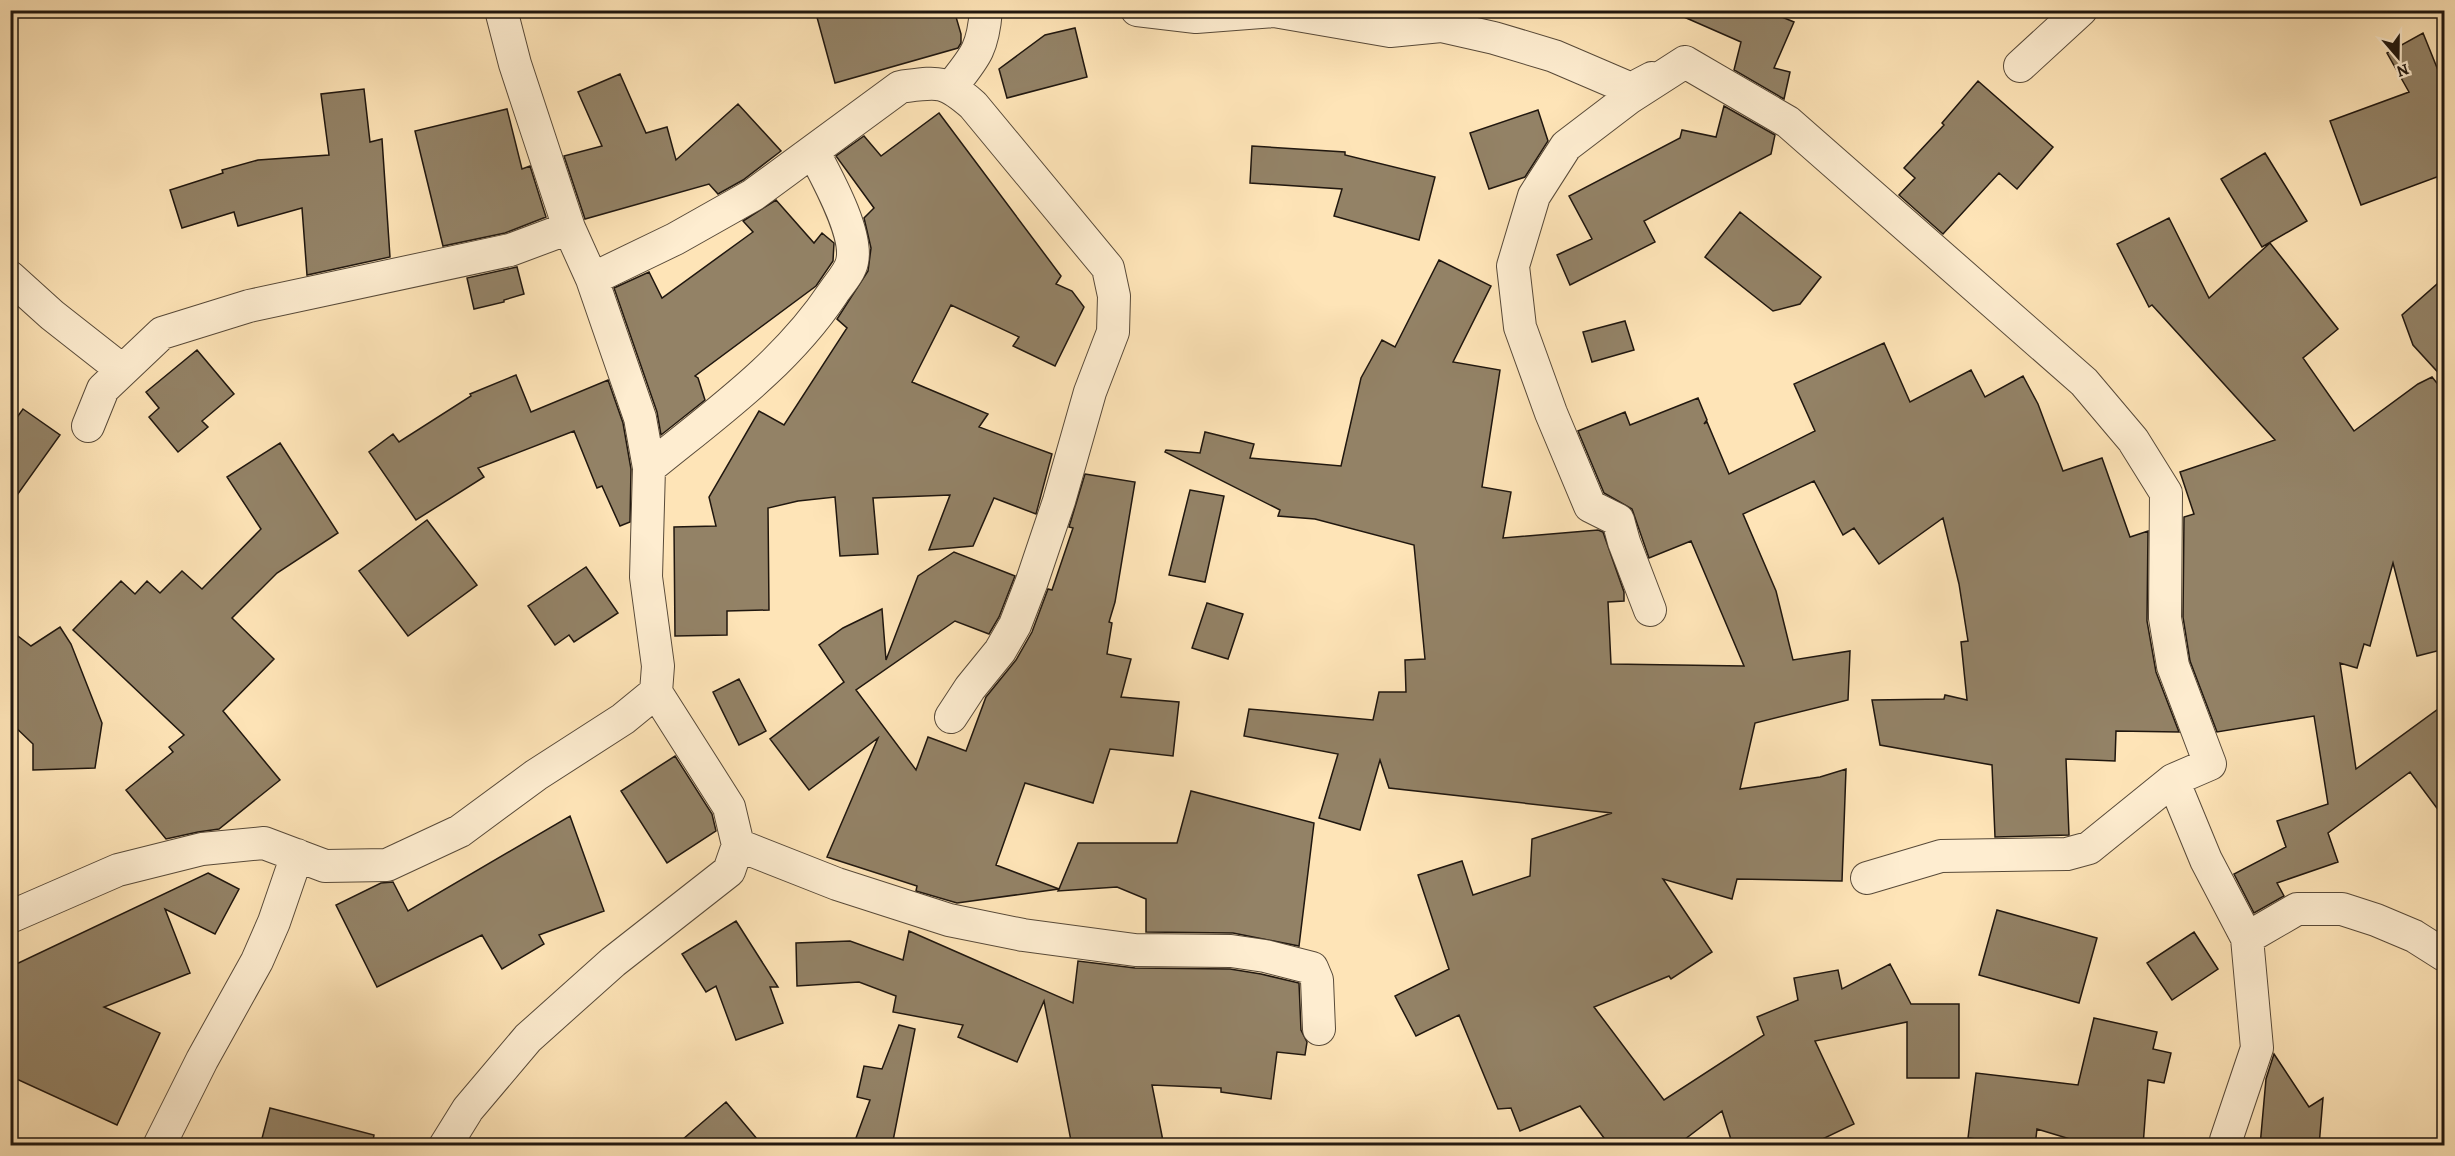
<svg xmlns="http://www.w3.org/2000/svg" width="2455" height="1156" font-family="Alegreya,serif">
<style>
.building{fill:#938266;stroke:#20170f;stroke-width:1.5}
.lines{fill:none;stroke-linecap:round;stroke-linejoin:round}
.minor-casing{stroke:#584a39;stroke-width:34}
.minor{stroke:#feedd0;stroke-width:32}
</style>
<rect width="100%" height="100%" fill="#fee4b7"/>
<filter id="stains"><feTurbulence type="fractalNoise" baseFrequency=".00333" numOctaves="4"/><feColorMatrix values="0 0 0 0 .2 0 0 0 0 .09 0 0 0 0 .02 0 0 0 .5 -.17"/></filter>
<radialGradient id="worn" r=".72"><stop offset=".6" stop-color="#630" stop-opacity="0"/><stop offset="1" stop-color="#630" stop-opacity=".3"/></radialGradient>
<path class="building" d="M 815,10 L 954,10 L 961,34 L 961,43 L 958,48 L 835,83 Z
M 1668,10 L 1765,10 L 1794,22 L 1774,68 L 1790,72 L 1784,99 L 1734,70 L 1741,42 Z
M 1075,28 L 1087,77 L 1007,98 L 999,69 L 1045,35 Z
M 2423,33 L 2442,80 L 2445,79 L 2445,174 L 2361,205 L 2330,121 L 2409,92 L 2387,53 Z
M 620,74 L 646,133 L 667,127 L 676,160 L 738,104 L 781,151 L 743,180 L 718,194 L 709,184 L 585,219 L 564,156 L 602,146 L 578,92 Z
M 1978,81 L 2053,147 L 2017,189 L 1999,173 L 1943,234 L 1899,195 L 1915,178 L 1904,168 L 1944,125 L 1942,123 Z
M 364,89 L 370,142 L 382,139 L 390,257 L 307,275 L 302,208 L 238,226 L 234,212 L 182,228 L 170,190 L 223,173 L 222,170 L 258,160 L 329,155 L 321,94 Z
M 1724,106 L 1775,135 L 1771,154 L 1644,221 L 1655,242 L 1570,285 L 1557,255 L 1592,239 L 1569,196 L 1680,138 L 1682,130 L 1716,137 Z
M 507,109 L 522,169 L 530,166 L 546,217 L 505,233 L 443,246 L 415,131 Z
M 1538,110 L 1548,141 L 1525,177 L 1489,189 L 1470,133 Z
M 939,113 L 1061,276 L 1056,284 L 1072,291 L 1084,307 L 1055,366 L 1013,346 L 1019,337 L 951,305 L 912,382 L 988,414 L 979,427 L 1052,454 L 1036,514 L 994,498 L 973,546 L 929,550 L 950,495 L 873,498 L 878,554 L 840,556 L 835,497 L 798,501 L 768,508 L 769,610 L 727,611 L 727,635 L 675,636 L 674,527 L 716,526 L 709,497 L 759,411 L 784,425 L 847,328 L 837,319 L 868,271 L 871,248 L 864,218 L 874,208 L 836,156 L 864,136 L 881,156 Z
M 1252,146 L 1345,152 L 1345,155 L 1435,177 L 1419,240 L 1334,216 L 1342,189 L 1250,183 Z
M 2265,153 L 2307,221 L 2262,247 L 2221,179 Z
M 776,200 L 814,243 L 822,233 L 834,243 L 833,261 L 816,286 L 695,376 L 698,378 L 705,400 L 661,435 L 657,412 L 614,288 L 649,272 L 662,298 L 753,232 L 743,221 Z
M 1740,212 L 1821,277 L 1800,304 L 1773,311 L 1705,257 Z
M 2169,218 L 2209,298 L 2270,243 L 2338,329 L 2303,358 L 2354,431 L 2418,384 L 2432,377 L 2445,393 L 2445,649 L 2417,656 L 2393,563 L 2370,646 L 2364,644 L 2357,668 L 2340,663 L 2356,769 L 2445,704 L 2445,819 L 2410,772 L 2328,833 L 2338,862 L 2277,883 L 2284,896 L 2254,913 L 2234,874 L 2286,847 L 2277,821 L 2328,804 L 2314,716 L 2217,732 L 2190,661 L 2183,617 L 2184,517 L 2194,514 L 2180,472 L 2275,440 L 2152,305 L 2149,307 L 2117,244 Z
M 1439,260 L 1491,286 L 1453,362 L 1500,370 L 1482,487 L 1511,492 L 1503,538 L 1598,530 L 1603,532 L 1624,592 L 1624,601 L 1608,602 L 1611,664 L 1744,666 L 1691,541 L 1649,558 L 1632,509 L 1604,493 L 1578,431 L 1625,412 L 1630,425 L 1698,398 L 1707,420 L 1704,424 L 1707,422 L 1729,474 L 1815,431 L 1794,384 L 1884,343 L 1910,402 L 1971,370 L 1985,397 L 2023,376 L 2038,404 L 2063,471 L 2102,458 L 2130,537 L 2148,531 L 2147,621 L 2156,672 L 2179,732 L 2116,731 L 2115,761 L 2066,759 L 2069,835 L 1995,837 L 1992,765 L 1880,745 L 1872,700 L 1944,699 L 1945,695 L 1967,700 L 1961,642 L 1968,641 L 1959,584 L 1943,518 L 1879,564 L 1854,528 L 1843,535 L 1814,481 L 1743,514 L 1776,591 L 1793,660 L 1850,651 L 1848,700 L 1755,723 L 1740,789 L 1820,777 L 1846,769 L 1842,881 L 1737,879 L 1732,899 L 1663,879 L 1712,952 L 1671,979 L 1669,976 L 1594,1007 L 1664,1100 L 1764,1035 L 1757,1017 L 1798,1000 L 1794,978 L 1838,970 L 1842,989 L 1890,964 L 1911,1004 L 1959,1004 L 1959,1078 L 1907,1078 L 1907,1022 L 1815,1041 L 1854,1124 L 1808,1146 L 1733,1146 L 1722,1111 L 1676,1146 L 1610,1146 L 1580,1106 L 1520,1131 L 1511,1108 L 1498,1109 L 1459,1015 L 1416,1036 L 1395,996 L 1449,969 L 1418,875 L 1462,861 L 1473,895 L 1530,876 L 1532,839 L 1612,813 L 1389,788 L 1380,760 L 1360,830 L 1319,818 L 1338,754 L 1244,736 L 1249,709 L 1373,720 L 1379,692 L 1406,692 L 1405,660 L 1425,659 L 1414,545 L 1315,519 L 1278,516 L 1280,510 L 1165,452 L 1166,450 L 1200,453 L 1205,432 L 1254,444 L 1250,458 L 1341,466 L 1361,378 L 1382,340 L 1395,347 Z
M 517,267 L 524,294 L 504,300 L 504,302 L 474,309 L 467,278 Z
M 2445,277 L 2445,380 L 2413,345 L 2402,315 Z
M 1625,321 L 1634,350 L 1592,362 L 1583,332 Z
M 197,350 L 234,394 L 202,421 L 208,427 L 178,452 L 149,417 L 159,408 L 146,392 Z
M 516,375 L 531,412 L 608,380 L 623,423 L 631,469 L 630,522 L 620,526 L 602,486 L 597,488 L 574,431 L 478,468 L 484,477 L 416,520 L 369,452 L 393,434 L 399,442 L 471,396 L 470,394 Z
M 23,409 L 60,435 L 10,505 L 10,427 Z
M 280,443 L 338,533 L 277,573 L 232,618 L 274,659 L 223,711 L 280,780 L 219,829 L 198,832 L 166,839 L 126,790 L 173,752 L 169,747 L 184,735 L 73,630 L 121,581 L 135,594 L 147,581 L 160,593 L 182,571 L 202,589 L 261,529 L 227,477 Z
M 1085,474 L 1135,482 L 1115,602 L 1109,622 L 1112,623 L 1107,654 L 1131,659 L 1121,697 L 1179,702 L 1173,756 L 1110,749 L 1093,803 L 1025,783 L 996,865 L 1059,889 L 1078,843 L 1177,843 L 1191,791 L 1314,823 L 1299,946 L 1233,933 L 1146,932 L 1146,899 L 1117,887 L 1058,891 L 1059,889 L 957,903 L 916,891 L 917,886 L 827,857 L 878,738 L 809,790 L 770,739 L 844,682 L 819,645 L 843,628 L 882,609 L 886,660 L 918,576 L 954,552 L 1015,576 L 999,617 L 989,634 L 955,621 L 856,690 L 916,770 L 928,737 L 966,751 L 986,697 L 1016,660 L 1032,632 L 1048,589 L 1052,590 L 1073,528 L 1069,527 Z
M 1190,490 L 1224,496 L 1205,582 L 1169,575 Z
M 427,520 L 477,585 L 408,636 L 359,571 Z
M 586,567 L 618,613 L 574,642 L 569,635 L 555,645 L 528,606 Z
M 1207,603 L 1243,614 L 1228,659 L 1192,648 Z
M 60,627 L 71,644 L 102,723 L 95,768 L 33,770 L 33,744 L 10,722 L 10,630 L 31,646 Z
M 739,679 L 766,731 L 739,745 L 713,692 Z
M 675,756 L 712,814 L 716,831 L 667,863 L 621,791 Z
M 570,816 L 604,911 L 539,935 L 544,944 L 502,969 L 482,935 L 377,987 L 336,905 L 381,883 L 393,882 L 408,911 Z
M 208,873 L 239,889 L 215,934 L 165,909 L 190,973 L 104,1007 L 160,1033 L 117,1125 L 10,1076 L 10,967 Z
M 1997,910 L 2097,938 L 2079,1003 L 1979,975 Z
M 736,921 L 778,987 L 770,987 L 783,1023 L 736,1040 L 716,986 L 706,992 L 682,954 Z
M 909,931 L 1073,1003 L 1078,961 L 1135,968 L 1230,969 L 1261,974 L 1299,983 L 1301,1030 L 1307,1042 L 1305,1055 L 1277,1052 L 1271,1099 L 1221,1092 L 1221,1088 L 1152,1085 L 1163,1141 L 1139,1146 L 1072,1146 L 1044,1001 L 1017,1062 L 958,1037 L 963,1025 L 893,1012 L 896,996 L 859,982 L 797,986 L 796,943 L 850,941 L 903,960 Z
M 2194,932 L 2218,969 L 2172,1000 L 2147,963 Z
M 2094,1018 L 2157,1032 L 2153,1049 L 2171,1053 L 2164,1083 L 2148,1080 L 2143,1146 L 2093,1146 L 2037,1129 L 2035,1146 L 1968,1138 L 1976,1073 L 2078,1085 Z
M 899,1025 L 915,1029 L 892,1146 L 853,1146 L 870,1100 L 857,1097 L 864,1066 L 882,1069 Z
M 2274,1054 L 2309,1107 L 2323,1098 L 2319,1146 L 2260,1146 L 2266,1079 Z
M 726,1102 L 763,1146 L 675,1146 Z
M 270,1108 L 374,1135 L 372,1146 L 260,1146 Z"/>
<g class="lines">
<g class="minor-casing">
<path id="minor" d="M 1137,10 L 1196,17 L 1274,11 L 1390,31 L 1441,26 L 1494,38 L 1554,56 L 1631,89 L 1652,78
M 1685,62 L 1788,122 L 2084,382 L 2133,440 L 2166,493 L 2165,618 L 2173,666 L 2210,764 L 2173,780 L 2206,860 L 2247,938 L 2257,1048 L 2226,1140 L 2227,1146
M 2020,66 L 2081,10
M 952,86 C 975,57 983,49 986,10
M 10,277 L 52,315 L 122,370
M 592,279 L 675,239 L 753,195 L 900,87 C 938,82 943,79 973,105 L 1108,268 L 1114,296 L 1113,332 L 1090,392 L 1059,501 L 1032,581 L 1015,625 L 1000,651 L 970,688 L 951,717
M 88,426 L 103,389 L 162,333 L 249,306 L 510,250 L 569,228
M 649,468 C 715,414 785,365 833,293 C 839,284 850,272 852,262 C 859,234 826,176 813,151
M 1650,610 L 1624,542 L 1618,520 L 1590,506 L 1551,413 L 1520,327 L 1513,266 L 1534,196 L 1566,146 L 1629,98 L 1685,62
M 738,845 L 837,884 L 949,920 L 1023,935 L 1135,950 L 1231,951 L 1265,956 L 1312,968 L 1317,980 L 1319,1029
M 1867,878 L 1941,856 L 2067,854 L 2089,848 L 2173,780
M 10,917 L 118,870 L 202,849 L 264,843 L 325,866 L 387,865 L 460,831 L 536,775 L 623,719 L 656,692 L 658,666 L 646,577 L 649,468 L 640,418 L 592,279 L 569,228 L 515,64 L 501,10
M 2247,938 L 2297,909 L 2342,909 L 2376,920 L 2414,936 L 2444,955
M 159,1146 L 202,1060 L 257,961 L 274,922 L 297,855
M 445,1146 L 468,1109 L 528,1038 L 613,962 L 729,871 L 738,845 L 729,807 L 656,692"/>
</g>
<use href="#minor" class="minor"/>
</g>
<rect width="2455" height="1156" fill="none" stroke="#fee4b7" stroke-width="36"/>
<rect x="12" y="12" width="2431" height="1132" fill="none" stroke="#20170f" stroke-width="3"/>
<rect x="18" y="18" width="2419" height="1120" fill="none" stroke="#20170f" stroke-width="1.5"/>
<g transform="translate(2398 57) rotate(160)" stroke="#feedd0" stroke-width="4.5" paint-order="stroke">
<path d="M0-4.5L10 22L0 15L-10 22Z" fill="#20170f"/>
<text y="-9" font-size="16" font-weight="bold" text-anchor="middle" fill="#20170f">N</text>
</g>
<rect width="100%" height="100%" filter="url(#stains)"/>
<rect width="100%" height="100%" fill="url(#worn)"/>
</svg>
